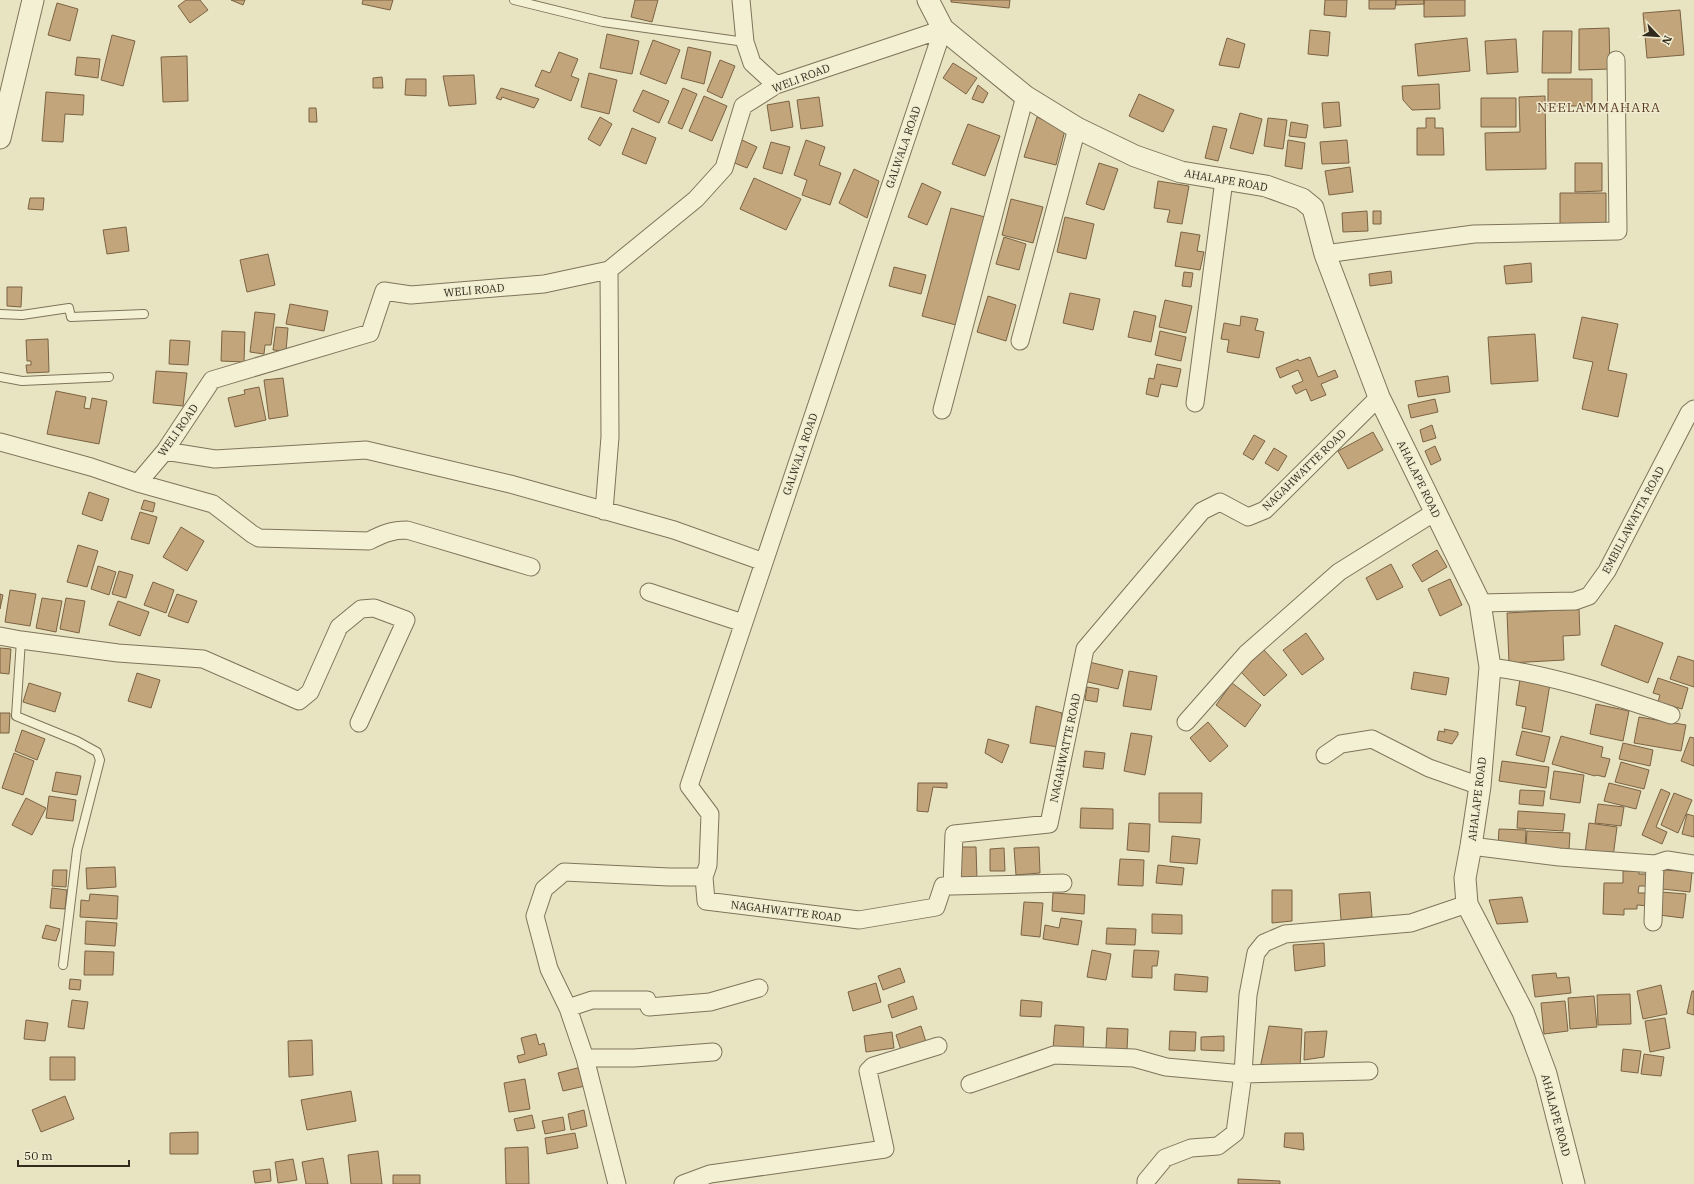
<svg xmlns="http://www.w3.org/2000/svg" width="1694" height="1184" font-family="'IBM Plex Serif',serif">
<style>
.building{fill:#c2a57b;stroke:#7b6343}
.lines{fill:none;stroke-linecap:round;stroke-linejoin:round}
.service-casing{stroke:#7f745b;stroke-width:10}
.minor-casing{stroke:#7f745b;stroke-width:19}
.tertiary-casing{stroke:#7f745b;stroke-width:23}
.service{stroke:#f4f0d3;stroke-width:8}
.minor{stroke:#f4f0d3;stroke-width:17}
.tertiary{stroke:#f4f0d3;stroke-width:21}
.labels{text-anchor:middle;stroke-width:3;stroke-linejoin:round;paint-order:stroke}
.street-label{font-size:11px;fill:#312a1d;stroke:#f0ecd0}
.quarter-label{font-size:13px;letter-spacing:1px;fill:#583722;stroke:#f0ecd0}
</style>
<rect width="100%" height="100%" fill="#e8e3c1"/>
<path class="building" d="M 186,0 L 200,0 L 208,10 L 190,23 L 178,6 Z
M 231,0 L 245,0 L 243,5 Z
M 363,0 L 393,0 L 390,10 L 362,4 Z
M 635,0 L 658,0 L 652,22 L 631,17 Z
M 951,0 L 1010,0 L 1009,8 L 951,2 Z
M 1325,0 L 1347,0 L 1346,17 L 1324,15 Z
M 1369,0 L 1396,0 L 1395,9 L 1369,9 Z
M 1396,0 L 1424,0 L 1424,4 L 1396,5 Z
M 1424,0 L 1465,0 L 1465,16 L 1424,17 Z
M 57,3 L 78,9 L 70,41 L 48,35 Z
M 1680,10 L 1684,55 L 1647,58 L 1643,13 Z
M 1609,28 L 1610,69 L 1579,70 L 1579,29 Z
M 1310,30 L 1330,32 L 1328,56 L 1308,54 Z
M 1543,31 L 1572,31 L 1571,73 L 1542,73 Z
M 607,34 L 639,41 L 632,74 L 600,68 Z
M 112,35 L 135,41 L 123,86 L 101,80 Z
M 1227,38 L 1245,44 L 1239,68 L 1219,65 Z
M 1467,38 L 1470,71 L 1418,76 L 1415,44 Z
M 1516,39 L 1518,72 L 1487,74 L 1485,41 Z
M 653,40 L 680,50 L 666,84 L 640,74 Z
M 688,47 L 711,52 L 704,84 L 681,78 Z
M 559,52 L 578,59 L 571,76 L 579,79 L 571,101 L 535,86 L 542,70 L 550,73 Z
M 187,56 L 188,101 L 163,102 L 161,57 Z
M 77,57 L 100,59 L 98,78 L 75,75 Z
M 720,60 L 735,66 L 722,98 L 707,91 Z
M 953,63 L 977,78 L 966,94 L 943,78 Z
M 589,73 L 617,80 L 609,114 L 581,107 Z
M 474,75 L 476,104 L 449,106 L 443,76 Z
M 382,77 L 383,88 L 373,88 L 373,78 Z
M 406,79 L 426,79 L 426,96 L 405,95 Z
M 1548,79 L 1592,79 L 1592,106 L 1548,106 Z
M 1439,84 L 1440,109 L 1412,110 L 1403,100 L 1402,86 Z
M 978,85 L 988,93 L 983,103 L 972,99 Z
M 501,88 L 539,99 L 534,108 L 502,97 L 501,100 L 496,98 Z
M 683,88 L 697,94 L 682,129 L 668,123 Z
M 643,90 L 669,101 L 659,123 L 633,111 Z
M 46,92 L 84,95 L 83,115 L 65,114 L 63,142 L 42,141 Z
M 1139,94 L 1174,110 L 1163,132 L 1129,116 Z
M 704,96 L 727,106 L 712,141 L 689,131 Z
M 1545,96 L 1546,169 L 1486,170 L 1485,133 L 1520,132 L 1519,97 Z
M 819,97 L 823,126 L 801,129 L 797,100 Z
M 1481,98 L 1516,98 L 1516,127 L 1481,127 Z
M 789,101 L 793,127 L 771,131 L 767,105 Z
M 1339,102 L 1341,126 L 1324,128 L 1322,103 Z
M 309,108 L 316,108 L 317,122 L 309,122 Z
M 1240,113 L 1262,119 L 1253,154 L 1230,148 Z
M 600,117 L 612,124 L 600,146 L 588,139 Z
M 1037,117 L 1065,130 L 1056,165 L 1024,157 Z
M 1268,118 L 1287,120 L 1283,149 L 1264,146 Z
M 1426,118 L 1435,118 L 1435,128 L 1443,128 L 1444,155 L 1417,155 L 1417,128 L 1426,128 Z
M 1291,122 L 1308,125 L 1306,138 L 1289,136 Z
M 968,124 L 1000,136 L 985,176 L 952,164 Z
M 1213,126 L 1227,129 L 1218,161 L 1205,158 Z
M 632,128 L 656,138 L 646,164 L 622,154 Z
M 742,140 L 757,147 L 747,168 L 732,162 Z
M 806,140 L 825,147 L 819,165 L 841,173 L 830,205 L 802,195 L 807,180 L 794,175 Z
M 1288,140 L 1305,143 L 1302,169 L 1285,166 Z
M 1347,140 L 1349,163 L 1322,164 L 1320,142 Z
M 771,142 L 790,147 L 782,174 L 763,168 Z
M 1099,163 L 1118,169 L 1104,210 L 1086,204 Z
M 1575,163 L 1602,163 L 1602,191 L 1575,192 Z
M 1350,167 L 1353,192 L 1329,195 L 1325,171 Z
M 854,169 L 879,181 L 867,218 L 839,203 Z
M 754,178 L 801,199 L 786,230 L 740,209 Z
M 1158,181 L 1189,186 L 1182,224 L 1167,222 L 1170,210 L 1154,208 Z
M 922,183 L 941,192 L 927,225 L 908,217 Z
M 1560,193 L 1606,193 L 1606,226 L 1560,226 Z
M 30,198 L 44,198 L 43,210 L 28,209 Z
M 1011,199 L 1043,207 L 1033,243 L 1002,235 Z
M 951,208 L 985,217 L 956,325 L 922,316 Z
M 1367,211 L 1368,231 L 1343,232 L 1342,213 Z
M 1373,211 L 1381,211 L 1381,224 L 1373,224 Z
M 1065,217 L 1094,224 L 1086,259 L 1057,252 Z
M 126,227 L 129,251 L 107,254 L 103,230 Z
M 1181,232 L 1200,235 L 1197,251 L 1204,252 L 1200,270 L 1175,266 Z
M 1004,237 L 1026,244 L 1019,270 L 996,264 Z
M 268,254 L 275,285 L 247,292 L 240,260 Z
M 1531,263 L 1532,282 L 1506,284 L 1504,266 Z
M 894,267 L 926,275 L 921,294 L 889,286 Z
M 1391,271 L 1392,283 L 1370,286 L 1369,274 Z
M 1184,272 L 1193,273 L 1191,287 L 1182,286 Z
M 7,287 L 22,287 L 21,307 L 7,306 Z
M 1070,293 L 1100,299 L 1093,330 L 1063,323 Z
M 988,296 L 1016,305 L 1006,341 L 977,332 Z
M 1165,300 L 1192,306 L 1186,333 L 1159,327 Z
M 290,304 L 328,311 L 324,331 L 286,324 Z
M 1134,311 L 1156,316 L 1151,342 L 1128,337 Z
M 255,312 L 275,314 L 271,345 L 265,345 L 264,354 L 250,352 Z
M 1241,316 L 1258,319 L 1255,330 L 1264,332 L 1259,358 L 1227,352 L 1229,340 L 1221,339 L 1224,323 L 1240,326 Z
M 1582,317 L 1618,324 L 1608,370 L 1627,374 L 1618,417 L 1582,409 L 1593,362 L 1573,358 Z
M 276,327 L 288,328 L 286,351 L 273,350 Z
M 222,331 L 245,332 L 244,362 L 221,361 Z
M 1160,331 L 1186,337 L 1181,361 L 1155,355 Z
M 1535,334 L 1538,381 L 1491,384 L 1488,337 Z
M 48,339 L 49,372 L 27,373 L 26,365 L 31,365 L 31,361 L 27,361 L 26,340 Z
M 170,340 L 190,341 L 188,365 L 169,364 Z
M 1310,357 L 1318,377 L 1335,370 L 1338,377 L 1321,384 L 1326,395 L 1311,401 L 1306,389 L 1296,394 L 1292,386 L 1303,381 L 1298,370 L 1280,378 L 1276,368 L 1298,359 L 1299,361 Z
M 1157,364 L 1181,369 L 1177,387 L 1161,384 L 1158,397 L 1146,394 L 1149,378 L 1154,379 Z
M 156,371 L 187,373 L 183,406 L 153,403 Z
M 1448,376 L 1450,392 L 1418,397 L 1415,381 Z
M 283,378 L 288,416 L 269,419 L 264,380 Z
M 259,387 L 266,420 L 235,427 L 228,398 L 245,394 L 244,390 Z
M 56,391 L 86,397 L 84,408 L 90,409 L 92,398 L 107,401 L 99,444 L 47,434 Z
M 1435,399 L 1438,412 L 1411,418 L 1408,405 Z
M 1432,425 L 1436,438 L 1423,442 L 1420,430 Z
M 1373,432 L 1383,450 L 1348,469 L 1338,451 Z
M 1254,435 L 1265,441 L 1253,460 L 1243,454 Z
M 1435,446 L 1441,460 L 1431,465 L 1425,451 Z
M 1274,448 L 1287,456 L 1278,471 L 1265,463 Z
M 89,492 L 109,499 L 102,521 L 82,514 Z
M 144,500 L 155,503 L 153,512 L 141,509 Z
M 140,512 L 157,517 L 149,544 L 131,539 Z
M 181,527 L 204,541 L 187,571 L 163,557 Z
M 78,545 L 98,551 L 87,587 L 67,582 Z
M 1437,550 L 1447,567 L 1422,582 L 1412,565 Z
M 1391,564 L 1403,587 L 1377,600 L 1366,578 Z
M 98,566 L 116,572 L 109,595 L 91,589 Z
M 119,571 L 133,575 L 126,598 L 112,594 Z
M 1450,579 L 1462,605 L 1440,616 L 1428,589 Z
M 153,582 L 174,590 L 166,613 L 144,605 Z
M 10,590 L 36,594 L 30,626 L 5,622 Z
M 0,594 L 3,595 L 0,609 Z
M 177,594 L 197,601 L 188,623 L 168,616 Z
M 42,598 L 62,601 L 56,632 L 36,628 Z
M 66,598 L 85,601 L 79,633 L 60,629 Z
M 118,601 L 149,612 L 140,636 L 109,625 Z
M 1579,609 L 1580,635 L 1563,636 L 1564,660 L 1509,663 L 1507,613 Z
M 1615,625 L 1663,643 L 1648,683 L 1601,665 Z
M 1306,633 L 1324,659 L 1302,675 L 1283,650 Z
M 0,648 L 11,649 L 9,674 L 0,673 Z
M 1263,649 L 1287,675 L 1264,696 L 1240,671 Z
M 1678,656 L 1694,661 L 1694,687 L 1670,679 Z
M 1089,662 L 1123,670 L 1118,689 L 1084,681 Z
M 1129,671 L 1157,676 L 1151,710 L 1123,706 Z
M 1414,672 L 1449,678 L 1446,695 L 1411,689 Z
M 137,673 L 160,680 L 151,708 L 128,701 Z
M 1658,678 L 1688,688 L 1682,709 L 1658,702 L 1660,695 L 1653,693 Z
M 1520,679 L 1550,684 L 1542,732 L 1522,728 L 1526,707 L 1516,705 Z
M 29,683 L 61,693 L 55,712 L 23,702 Z
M 1232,683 L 1261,705 L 1245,727 L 1216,705 Z
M 1087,687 L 1099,689 L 1097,702 L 1085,700 Z
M 1596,704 L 1629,711 L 1623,741 L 1590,734 Z
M 1036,706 L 1062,713 L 1059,747 L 1030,743 Z
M 0,713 L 10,713 L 9,733 L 0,733 Z
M 1639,717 L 1686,725 L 1681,751 L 1634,743 Z
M 1208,722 L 1228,746 L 1210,762 L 1190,738 Z
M 1444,729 L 1458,732 L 1458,735 L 1452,744 L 1437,740 L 1439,731 L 1445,732 Z
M 22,730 L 45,739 L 37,760 L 15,751 Z
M 1522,731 L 1550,737 L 1544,762 L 1516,755 Z
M 1131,733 L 1152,736 L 1145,775 L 1124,771 Z
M 1561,736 L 1603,747 L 1601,757 L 1610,759 L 1605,777 L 1596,775 L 1595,776 L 1552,764 Z
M 1690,737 L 1694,738 L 1694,766 L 1681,761 Z
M 988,739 L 1009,745 L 1002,763 L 985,753 Z
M 1623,743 L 1653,750 L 1650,766 L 1619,759 Z
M 1085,751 L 1105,753 L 1103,769 L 1083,767 Z
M 14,753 L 34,761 L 23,795 L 2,788 Z
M 1502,761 L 1549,767 L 1546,788 L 1499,781 Z
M 1621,762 L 1649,770 L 1644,789 L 1615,782 Z
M 1554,771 L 1584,775 L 1580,803 L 1550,799 Z
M 56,772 L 81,776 L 77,795 L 52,791 Z
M 918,783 L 947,783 L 947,788 L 933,787 L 928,812 L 917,811 Z
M 1609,783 L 1641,791 L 1636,809 L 1604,801 Z
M 1661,789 L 1670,793 L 1656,827 L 1667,832 L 1662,844 L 1642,835 Z
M 1520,790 L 1545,791 L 1543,806 L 1519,804 Z
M 1159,793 L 1202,793 L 1201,823 L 1159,822 Z
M 1674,793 L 1692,800 L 1678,833 L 1661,825 Z
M 49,796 L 76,800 L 73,821 L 46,818 Z
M 26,798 L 46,808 L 32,835 L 12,825 Z
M 1598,804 L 1624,807 L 1621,826 L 1595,823 Z
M 1081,808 L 1113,809 L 1113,829 L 1080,828 Z
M 1518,811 L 1565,814 L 1563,831 L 1517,828 Z
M 1687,814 L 1694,816 L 1694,837 L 1682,834 Z
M 1129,823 L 1150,824 L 1149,852 L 1127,850 Z
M 1589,823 L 1617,827 L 1613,857 L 1585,853 Z
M 1499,829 L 1526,830 L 1525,848 L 1498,846 Z
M 1527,831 L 1570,833 L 1569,850 L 1526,847 Z
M 1172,836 L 1200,839 L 1197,864 L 1170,862 Z
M 957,847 L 976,847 L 977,879 L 957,879 Z
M 1039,847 L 1040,873 L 1016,875 L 1014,848 Z
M 1004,848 L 1005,871 L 990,871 L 990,849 Z
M 1120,859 L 1144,860 L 1143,886 L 1118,885 Z
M 1158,865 L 1184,868 L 1182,885 L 1156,883 Z
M 115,867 L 116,887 L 87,889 L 86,868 Z
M 53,870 L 67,870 L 66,887 L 52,886 Z
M 1664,870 L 1692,872 L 1690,892 L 1662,889 Z
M 1623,871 L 1639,871 L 1639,874 L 1651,874 L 1651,886 L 1639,886 L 1638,893 L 1650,893 L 1649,906 L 1637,905 L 1637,909 L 1624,909 L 1624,915 L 1603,914 L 1604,883 L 1623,883 Z
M 52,888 L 67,890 L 65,909 L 50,908 Z
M 1272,890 L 1292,890 L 1292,921 L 1272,923 Z
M 1370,892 L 1372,917 L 1341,920 L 1339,894 Z
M 1661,892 L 1686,894 L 1683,918 L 1659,915 Z
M 1053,893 L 1085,895 L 1084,914 L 1052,911 Z
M 90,894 L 118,896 L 117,919 L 80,917 L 81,900 L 89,901 Z
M 1522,897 L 1528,922 L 1497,924 L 1489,900 Z
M 1024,902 L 1043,903 L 1040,937 L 1021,935 Z
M 1152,914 L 1182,915 L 1182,934 L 1152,933 Z
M 1061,918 L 1082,921 L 1078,945 L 1043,939 L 1045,925 L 1059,928 Z
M 86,921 L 117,923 L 115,946 L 85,944 Z
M 46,925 L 60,929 L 56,941 L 42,938 Z
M 1107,928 L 1136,929 L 1135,945 L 1106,944 Z
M 1324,943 L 1325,966 L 1295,971 L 1293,945 Z
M 1092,950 L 1111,954 L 1106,980 L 1087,977 Z
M 1134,950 L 1159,951 L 1157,966 L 1152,966 L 1152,978 L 1132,977 Z
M 85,951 L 114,952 L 113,975 L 84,975 Z
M 900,968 L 905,982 L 883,990 L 878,976 Z
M 1556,973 L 1557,978 L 1569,977 L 1571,993 L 1535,997 L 1532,975 Z
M 1175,974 L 1208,977 L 1207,992 L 1174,990 Z
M 70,979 L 81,980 L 80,990 L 69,989 Z
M 876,983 L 881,1002 L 853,1011 L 848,992 Z
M 1661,985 L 1667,1014 L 1643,1019 L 1637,991 Z
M 1692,991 L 1694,991 L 1694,1015 L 1687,1013 Z
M 1630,994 L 1631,1024 L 1598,1025 L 1597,995 Z
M 913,996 L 917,1009 L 892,1018 L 888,1005 Z
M 1594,996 L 1597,1027 L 1570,1029 L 1568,998 Z
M 72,1000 L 88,1002 L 84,1029 L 68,1027 Z
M 1021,1000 L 1042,1002 L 1041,1017 L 1020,1016 Z
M 1565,1001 L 1568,1031 L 1544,1034 L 1541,1003 Z
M 1665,1018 L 1670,1048 L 1650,1052 L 1645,1021 Z
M 26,1020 L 48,1023 L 45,1041 L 24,1039 Z
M 1055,1025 L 1084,1027 L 1083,1050 L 1053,1048 Z
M 921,1026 L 927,1045 L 902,1053 L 896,1035 Z
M 1269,1026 L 1302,1029 L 1300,1067 L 1260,1068 Z
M 1107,1028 L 1128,1029 L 1127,1050 L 1106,1049 Z
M 1170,1031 L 1196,1032 L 1195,1051 L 1169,1050 Z
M 1327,1031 L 1324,1057 L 1304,1060 L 1305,1032 Z
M 892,1032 L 894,1048 L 866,1052 L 864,1036 Z
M 536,1034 L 539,1045 L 544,1043 L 547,1055 L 519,1063 L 517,1056 L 525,1054 L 521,1038 Z
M 1224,1036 L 1224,1051 L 1201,1050 L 1201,1037 Z
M 312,1040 L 313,1075 L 289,1077 L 288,1041 Z
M 1623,1049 L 1641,1051 L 1638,1073 L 1621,1071 Z
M 1644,1054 L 1664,1057 L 1661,1076 L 1641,1074 Z
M 50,1057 L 75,1057 L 75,1080 L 50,1080 Z
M 581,1067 L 585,1086 L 563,1091 L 558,1073 Z
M 525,1079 L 530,1109 L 509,1112 L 504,1083 Z
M 351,1091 L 356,1121 L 307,1130 L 301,1100 Z
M 65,1096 L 74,1119 L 41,1132 L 32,1110 Z
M 584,1110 L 587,1126 L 571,1130 L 568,1114 Z
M 532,1115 L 535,1128 L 517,1131 L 514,1119 Z
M 563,1117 L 565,1130 L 545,1134 L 542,1121 Z
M 198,1132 L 198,1154 L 170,1154 L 170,1133 Z
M 575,1133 L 578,1148 L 547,1154 L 545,1138 Z
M 1285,1133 L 1303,1133 L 1304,1150 L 1284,1147 Z
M 528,1147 L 529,1184 L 506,1184 L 505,1148 Z
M 378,1151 L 382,1184 L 351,1184 L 348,1155 Z
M 323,1158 L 328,1184 L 306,1184 L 302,1162 Z
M 293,1159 L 297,1180 L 278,1183 L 275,1162 Z
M 270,1169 L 271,1181 L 255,1183 L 253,1171 Z
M 393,1175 L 420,1175 L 420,1184 L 393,1184 Z
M 1238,1179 L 1280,1181 L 1280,1184 L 1238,1184 Z"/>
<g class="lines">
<g class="service-casing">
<path id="service" d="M 514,0 L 603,22 L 745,42
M 0,314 L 22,315 L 69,308 L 71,317 L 144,314
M 0,377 L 22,381 L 109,377
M 21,640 L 16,716 L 77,741 L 97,752 L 100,760 L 77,850 L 63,965"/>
</g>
<g class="minor-casing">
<path id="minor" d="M 741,0 L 745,42 L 752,63 L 776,85
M 943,29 L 689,786 L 710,814 L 708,865 L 704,877 L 706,901 L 859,920 L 936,907 L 943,886 L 952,886 L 954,834 L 1049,824 L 1085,649 L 1202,511 L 1220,502 L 1248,517 L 1265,510 L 1379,397
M 1325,254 L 1474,234 L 1618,231 L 1616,60
M 1020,341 L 1077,128
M 1195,403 L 1224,180
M 942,410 L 1025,96
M 0,442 L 91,467 L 138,483 L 165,451 L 212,380 L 370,333 L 384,291 L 411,295 L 544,284 L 609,270 L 696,199 L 724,168 L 743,106 L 776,85 L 943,29
M 165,451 L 215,459 L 366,450 L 510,484 L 674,530 L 764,562
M 138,483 L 213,504 L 252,534 L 259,538 L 369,541 C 382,534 392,530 407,530 L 531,567
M 604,511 L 610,437 L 609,270
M 649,592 L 743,623
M 1480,603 L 1575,601 L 1589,596 L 1607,571 L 1689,413 L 1694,409
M 0,636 L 21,640 L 118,653 L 203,659 L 299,701 L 310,692 L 339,627 L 361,609 L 374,608 L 406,620 L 359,723
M 1490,667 C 1553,675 1612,695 1671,715
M 1186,722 L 1246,654 L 1339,572 L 1435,512
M 1325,755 L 1341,744 L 1372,739 L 1429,768 L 1480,786
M 1471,846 L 1559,857 L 1655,864 L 1667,860 L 1694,864
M 952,886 L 1063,883
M 1653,922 L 1655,864
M 568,1008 L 592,1000 L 647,1000 L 649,1007 L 710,1002 L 759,988
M 585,1058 L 634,1058 L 713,1052
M 970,1084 L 1054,1055 L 1134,1058 L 1166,1067 L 1243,1074 L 1369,1071
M 617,1184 L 585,1058 L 568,1008 L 549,969 L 535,916 L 544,889 L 564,872 L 669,877 L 704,877
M 683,1184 L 710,1174 L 885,1149 L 868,1071 L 873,1066 L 938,1046
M 1146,1184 L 1146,1181 L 1165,1158 L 1191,1148 L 1218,1146 L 1235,1133 L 1243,1074 L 1248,995 L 1256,953 L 1264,943 L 1285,934 L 1411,923 L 1467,904"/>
</g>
<g class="tertiary-casing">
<path id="tertiary" d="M 928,0 L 943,29 L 1025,96 L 1077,128 L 1135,156 L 1181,172 L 1266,186 L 1302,199 L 1313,208 L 1325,254 L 1379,397 L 1480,603 L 1490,667 L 1480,786 L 1471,846 L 1465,878 L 1467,904 L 1523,1012 L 1546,1074 L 1574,1184
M 0,138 L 33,0"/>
</g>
<use href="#service" class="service"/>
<use href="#minor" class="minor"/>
<use href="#tertiary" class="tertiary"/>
</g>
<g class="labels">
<g class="street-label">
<text transform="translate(801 78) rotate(-21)" y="4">WELI ROAD</text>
<text transform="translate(903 147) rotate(-71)" y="4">GALWALA ROAD</text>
<text transform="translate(1226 180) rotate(10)" y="4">AHALAPE ROAD</text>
<text transform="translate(474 290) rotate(-5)" y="4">WELI ROAD</text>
<text transform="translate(178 430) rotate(-55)" y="4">WELI ROAD</text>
<text transform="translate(800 454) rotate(-71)" y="4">GALWALA ROAD</text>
<text transform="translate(1304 470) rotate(-44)" y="4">NAGAHWATTE ROAD</text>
<text transform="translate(1419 479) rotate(64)" y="4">AHALAPE ROAD</text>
<text transform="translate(1633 520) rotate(-62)" y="4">EMBILLAWATTA ROAD</text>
<text transform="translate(1065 748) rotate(-78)" y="4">NAGAHWATTE ROAD</text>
<text transform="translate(1477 799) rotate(-83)" y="4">AHALAPE ROAD</text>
<text transform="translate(786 911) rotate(7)" y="4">NAGAHWATTE ROAD</text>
<text transform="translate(1556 1115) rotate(75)" y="4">AHALAPE ROAD</text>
</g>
<g class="quarter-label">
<text x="1599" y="112">NEELAMMAHARA</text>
</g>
</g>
<g transform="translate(1658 36) rotate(115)" stroke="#f0ecd0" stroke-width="3" paint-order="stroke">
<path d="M0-3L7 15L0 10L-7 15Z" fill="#312a1d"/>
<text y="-6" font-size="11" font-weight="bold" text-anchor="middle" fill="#312a1d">N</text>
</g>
<path d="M18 1160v6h111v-6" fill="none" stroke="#312a1d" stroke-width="2"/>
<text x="24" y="1160" font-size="12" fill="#312a1d" stroke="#f0ecd0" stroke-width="3" paint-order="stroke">50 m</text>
</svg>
